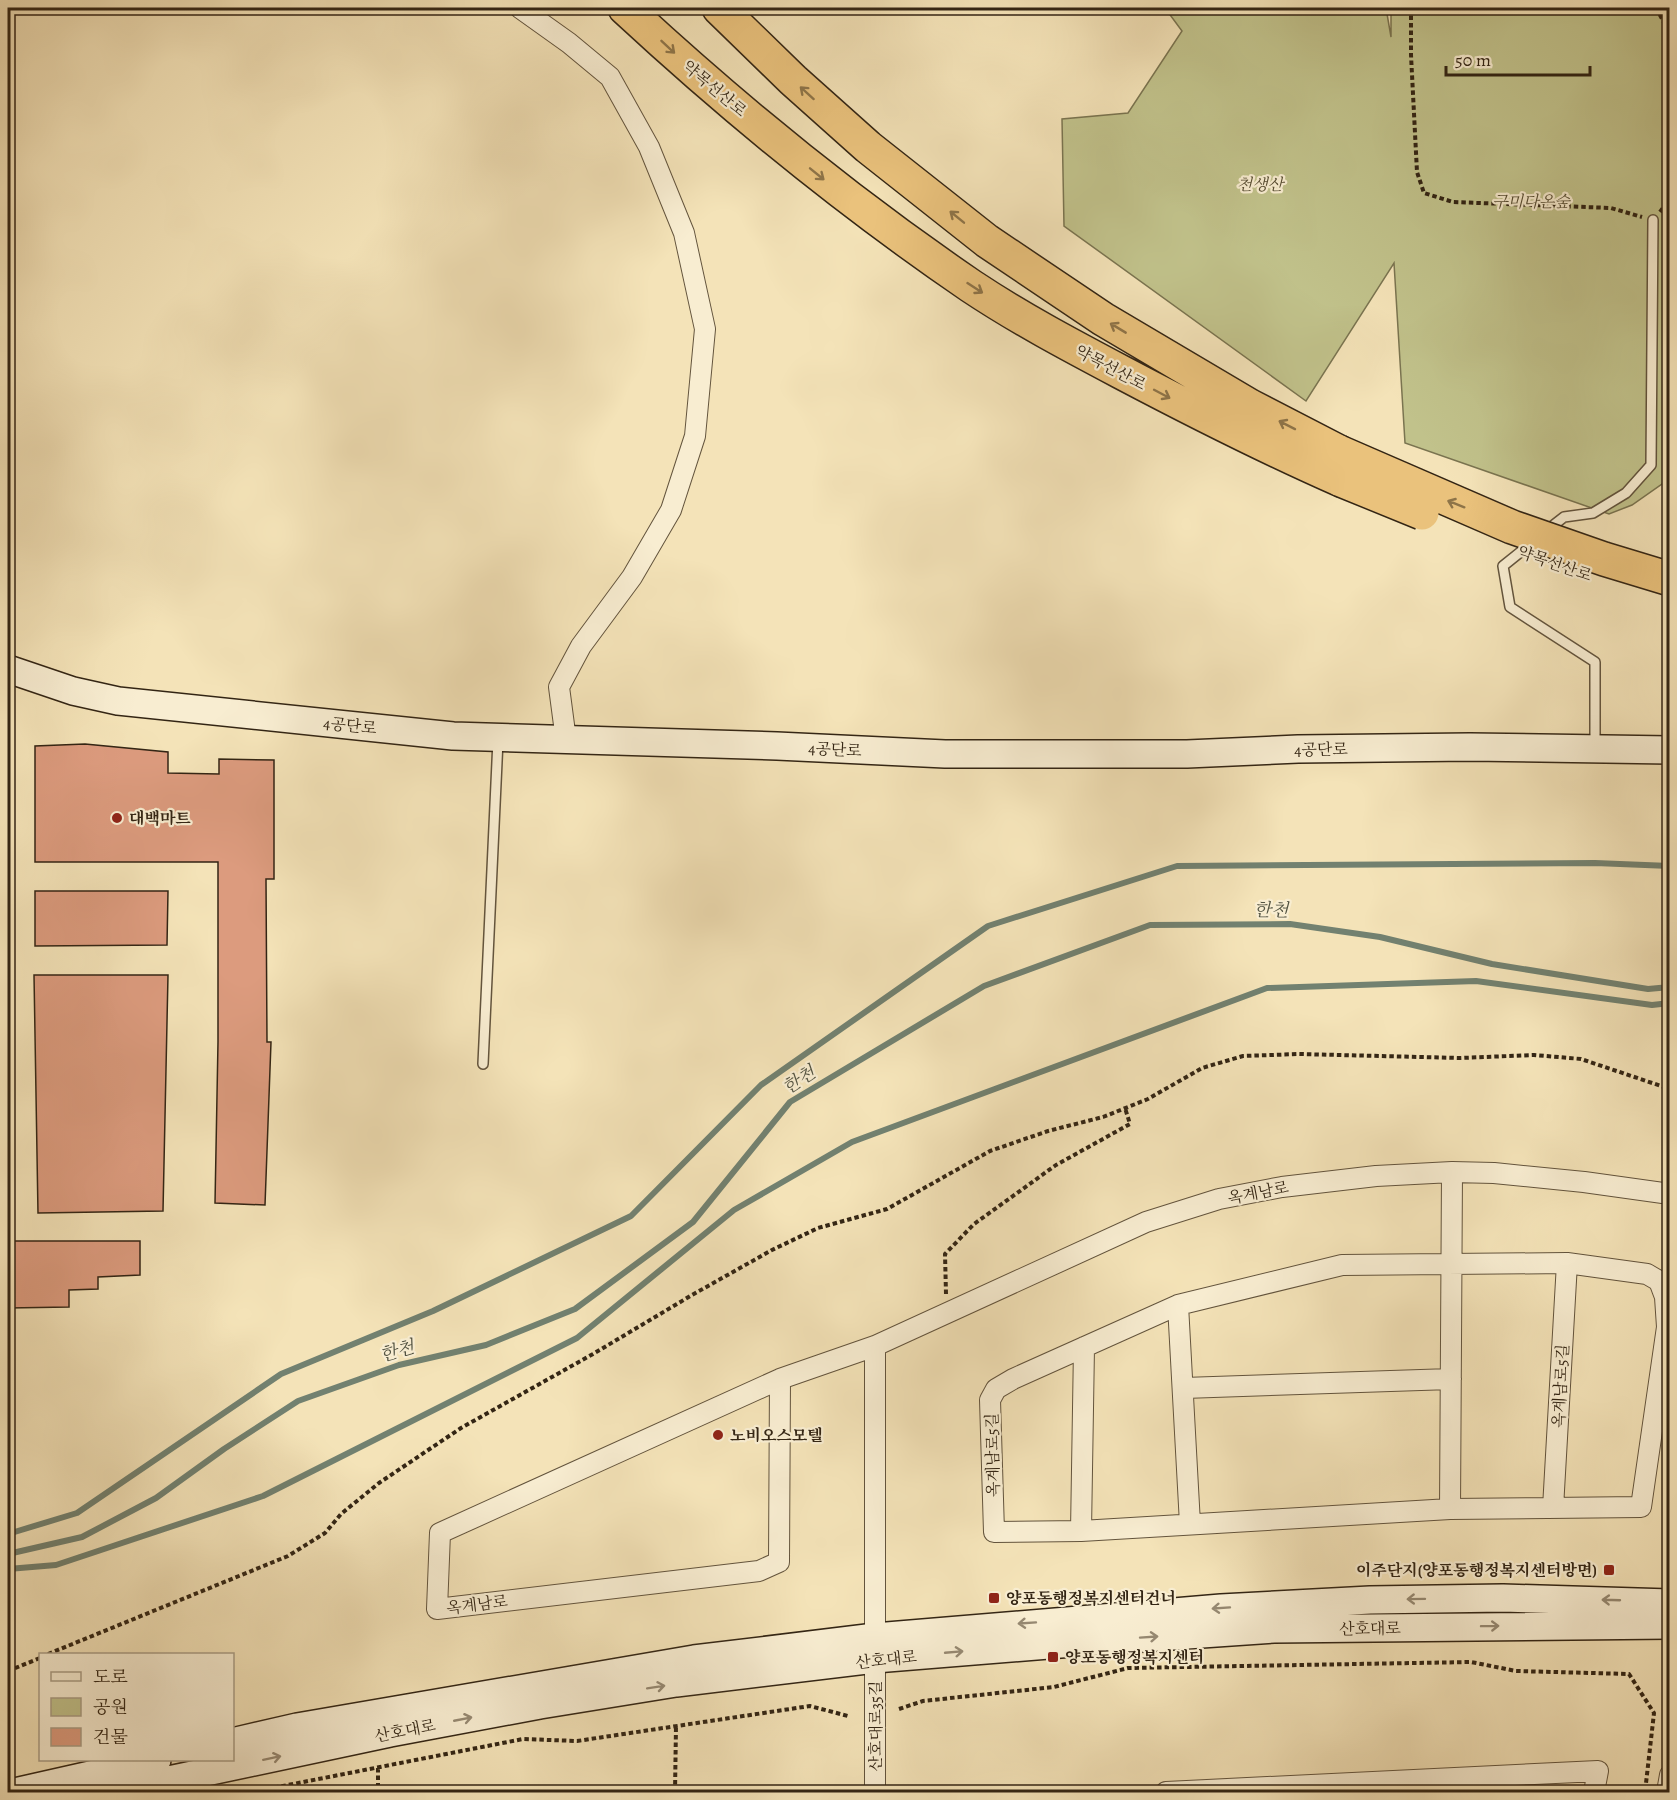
<svg xmlns="http://www.w3.org/2000/svg" width="1677" height="1800" font-family="Alegreya,'Noto Serif KR',serif">
<style>
.green{fill:#c1c28b;stroke:#7a7450;stroke-width:1.5}
.lines{fill:none;stroke-linecap:round;stroke-linejoin:round}
.stream{stroke:#728170;stroke-width:6}
.building{fill:#dc9b7e;stroke:#332514;stroke-width:1.5}
.lane-casing{stroke:#63543d;stroke-width:12}
.street-casing{stroke:#63543d;stroke-width:22}
.secondary-casing{stroke:#332514;stroke-width:30}
.highway-casing{stroke:#332514;stroke-width:36}
.path{stroke:#332514;stroke-width:4;stroke-dasharray:4.5 3;stroke-linecap:butt}
.lane{stroke:#f8edd1;stroke-width:9}
.street{stroke:#f8edd1;stroke-width:20}
.secondary{stroke:#f8edd1;stroke-width:27}
.highway{stroke:#eac27c;stroke-width:33}
.highway-bridge-casing{stroke:#332514;stroke-width:36;stroke-linecap:butt}
.highway-bridge{stroke:#eac27c;stroke-width:33}
.oneway{stroke:#8e7448}
.oneway2{stroke:#968972}
.poi-dot{fill:#8f2418;stroke:#f8edd1;stroke-width:2}
.labels{text-anchor:middle;stroke-width:4.5;stroke-linejoin:round;paint-order:stroke}
.street-label{font-size:16px;fill:#332514;stroke:#f8edd1}
.park-label{font-size:16px;font-style:italic;fill:#564c32;stroke:#f8edd1}
.poi-label{font-size:16px;font-weight:bold;fill:#332514;stroke:#f8edd1;text-anchor:start}
.water-label{font-size:18px;font-style:italic;fill:#525342;stroke:#f8edd1}
</style>
<rect width="100%" height="100%" fill="#f4e3b8"/>
<filter id="stains"><feTurbulence type="fractalNoise" baseFrequency=".00333" numOctaves="4"/><feColorMatrix values="0 0 0 0 .2 0 0 0 0 .09 0 0 0 0 .02 0 0 0 .5 -.17"/></filter>
<radialGradient id="worn" r=".72"><stop offset=".6" stop-color="#630" stop-opacity="0"/><stop offset="1" stop-color="#630" stop-opacity=".3"/></radialGradient>
<path class="green" d="M 1165,8 L 1386,8 L 1391,37 L 1391,8 L 1669,8 L 1669,479 L 1632,505 L 1609,514 L 1405,443 L 1394,263 L 1306,401 L 1064,226 L 1062,119 L 1128,113 L 1182,31 Z"/>
<g class="lines">
<path class="stream" d="M 8,1534 L 77,1513 L 281,1374 L 433,1311 L 631,1216 L 761,1085 L 988,926 L 1177,866 L 1595,863 L 1670,866
M 8,1554 L 82,1537 L 156,1498 L 224,1449 L 298,1401 L 399,1365 L 486,1345 L 575,1309 L 693,1222 L 790,1102 L 984,986 L 1150,925 L 1290,924 L 1380,937 L 1492,964 L 1648,989 L 1670,987
M 8,1569 L 56,1565 L 263,1496 L 577,1338 L 734,1210 L 852,1142 L 1267,988 L 1476,981 L 1652,1005 L 1670,1003"/>
</g>
<path class="building" d="M 85,744 L 168,752 L 168,773 L 219,774 L 219,759 L 274,760 L 274,879 L 266,879 L 267,1042 L 271,1042 L 265,1205 L 215,1203 L 218,1042 L 218,862 L 35,862 L 35,746 Z
M 35,891 L 168,891 L 167,945 L 35,946 Z
M 34,975 L 168,975 L 163,1211 L 38,1213 Z
M 8,1241 L 140,1241 L 140,1275 L 98,1277 L 98,1289 L 69,1290 L 69,1307 L 8,1308 Z"/>
<g class="lines">
<g class="lane-casing">
<path id="lane" d="M 1546,531 L 1564,517 L 1593,513 L 1626,493 L 1651,465 L 1653,220
M 1533,542 L 1503,566 L 1510,607 L 1595,662 L 1595,748
M 483,1064 L 498,740"/>
</g>
<g class="street-casing">
<path id="street" d="M 520,8 L 569,43 L 610,77 L 649,147 L 684,233 L 705,329 L 695,436 L 671,510 L 632,577 L 581,646 L 559,687 L 566,740
M 1567,1263 L 1647,1274 L 1659,1281 L 1665,1297 L 1667,1327 L 1641,1507 L 1450,1509 L 1081,1531 L 994,1532 L 990,1400 L 996,1389 L 1013,1379 L 1178,1305 L 1342,1265 Z
M 1178,1305 L 1190,1524
M 875,1346 L 875,1792
M 780,1379 L 779,1562 L 759,1571 L 437,1609 L 440,1533 L 780,1379 L 875,1346 L 1146,1222 L 1219,1199 L 1282,1187 L 1376,1176 L 1452,1172 L 1494,1173 L 1584,1182 L 1670,1194
M 1184,1388 L 1451,1379
M 1553,1508 L 1567,1263
M 1450,1509 L 1452,1172
M 1081,1531 L 1084,1347
M 1166,1792 L 1598,1771 L 1594,1792
M 1667,1792 L 1670,1775"/>
</g>
<g class="secondary-casing">
<path id="secondary" d="M 8,669 L 73,691 L 118,701 L 453,736 L 777,746 L 945,754 L 1187,754 L 1298,749 L 1470,747 L 1670,750
M 232,1742 L 297,1727 L 694,1659 L 875,1637 L 1221,1608 L 1370,1600 L 1503,1598 L 1670,1603
M 15,1792 L 157,1760
M 112,1792 L 390,1733 L 540,1705 L 676,1683 L 875,1659 L 1085,1642 L 1274,1629 L 1670,1625"/>
</g>
<g class="highway-casing">
<path id="highway" d="M 625,8 C 734,109 848,202 971,286 C 1019,318 1070,345 1121,372 C 1193,410 1266,447 1341,480
M 719,8 L 793,80 L 868,147 L 987,241 L 1103,319 L 1250,406 L 1339,452"/>
</g>
<path class="path" d="M 1411,8 L 1411,55 L 1417,172 L 1424,193 L 1453,202 L 1611,208 L 1642,217
M 1656,8 L 1670,33
M 1660,212 L 1670,198
M 946,1294 L 945,1254 L 974,1224 L 1056,1165 L 1130,1124 L 1125,1108
M 48,1654 L 288,1556 L 325,1533 L 341,1514 L 379,1483 L 461,1428 L 593,1354 L 692,1295 L 772,1250 L 818,1228 L 887,1209 L 990,1151 L 1048,1131 L 1103,1117 L 1148,1099 L 1202,1068 L 1243,1056 L 1299,1054 L 1460,1058 L 1534,1055 L 1581,1059 L 1670,1089
M 8,1671 L 40,1658
M 899,1709 L 923,1701 L 1054,1687 L 1128,1668 L 1471,1662 L 1516,1671 L 1629,1674 L 1654,1713 L 1645,1792
M 378,1768 L 378,1792
M 252,1792 L 523,1739 L 577,1741 L 810,1706 L 848,1716
M 675,1792 L 676,1726"/>
<use href="#lane" class="lane"/>
<use href="#street" class="street"/>
<use href="#secondary" class="secondary"/>
<use href="#highway" class="highway"/>
<g class="highway-bridge-casing">
<path id="highway-bridge" d="M 1339,452 L 1512,527 L 1604,559 L 1670,579
M 1341,480 L 1422,513"/>
</g>
<use href="#highway-bridge" class="highway-bridge"/>
</g>
<defs><path id="oneway-shaft" d="M-6 0H5M1.5-3L5.5 0L1.5 3" fill="none" stroke-width="1.6" stroke-linecap="round" stroke-linejoin="round" transform="scale(1.5)"/></defs>
<g class="oneway">
<use href="#oneway-shaft" transform="translate(668 47) rotate(43)"/>
<use href="#oneway-shaft" transform="translate(807 93) rotate(-138)"/>
<use href="#oneway-shaft" transform="translate(817 174) rotate(39)"/>
<use href="#oneway-shaft" transform="translate(957 217) rotate(-141)"/>
<use href="#oneway-shaft" transform="translate(975 288) rotate(33)"/>
<use href="#oneway-shaft" transform="translate(1118 328) rotate(-149)"/>
<use href="#oneway-shaft" transform="translate(1162 394) rotate(28)"/>
<use href="#oneway-shaft" transform="translate(1287 425) rotate(-153)"/>
<use href="#oneway-shaft" transform="translate(1456 504) rotate(-158)"/>
</g>
<g class="oneway2">
<use href="#oneway-shaft" transform="translate(1416 1599) rotate(179)"/>
<use href="#oneway-shaft" transform="translate(1611 1600) rotate(-178)"/>
<use href="#oneway-shaft" transform="translate(1221 1608) rotate(176)"/>
<use href="#oneway-shaft" transform="translate(1027 1623) rotate(176)"/>
<use href="#oneway-shaft" transform="translate(1490 1626) rotate(-1)"/>
<use href="#oneway-shaft" transform="translate(1149 1637) rotate(-4)"/>
<use href="#oneway-shaft" transform="translate(954 1652) rotate(-5)"/>
<use href="#oneway-shaft" transform="translate(656 1687) rotate(-9)"/>
<use href="#oneway-shaft" transform="translate(463 1719) rotate(-11)"/>
<use href="#oneway-shaft" transform="translate(272 1758) rotate(-12)"/>
</g>
<g class="poi-dot">
<circle cx="117" cy="818" r="6"/>
<circle cx="718" cy="1435" r="6"/>
<rect x="1603" y="1564" width="12" height="12" rx="3"/>
<rect x="988" y="1592" width="12" height="12" rx="3"/>
<rect x="1047" y="1651" width="12" height="12" rx="3"/>
</g>
<g class="labels">
<g class="street-label">
<text transform="translate(715 88) rotate(40)" y="6">약목선산로</text>
<text transform="translate(1111 367) rotate(28)" y="6">약목선산로</text>
<text transform="translate(1555 563) rotate(19)" y="6">약목선산로</text>
<text transform="translate(350 725) rotate(6)" y="6">4공단로</text>
<text transform="translate(835 749) rotate(3)" y="6">4공단로</text>
<text transform="translate(1321 749) rotate(-1)" y="6">4공단로</text>
<text transform="translate(1258 1192) rotate(-11)" y="6">옥계남로</text>
<text transform="translate(1560 1386) rotate(-87)" y="6">옥계남로5길</text>
<text transform="translate(992 1455) rotate(-91)" y="6">옥계남로5길</text>
<text transform="translate(477 1604) rotate(-7)" y="6">옥계남로</text>
<text transform="translate(1370 1628) rotate(-1)" y="6">산호대로</text>
<text transform="translate(886 1659) rotate(-6)" y="6">산호대로</text>
<text transform="translate(875 1726) rotate(-90)" y="6">산호대로35길</text>
<text transform="translate(405 1730) rotate(-11)" y="6">산호대로</text>
</g>
<g class="park-label">
<text x="1260" y="190">천생산</text>
<text x="1531" y="207">구미다온숲</text>
</g>
<g class="poi-label">
<text x="129" y="824">대백마트</text>
<text x="730" y="1441">노비오스모텔</text>
<text x="1597" y="1576" text-anchor="end">이주단지(양포동행정복지센터방면)</text>
<text x="1006" y="1604">양포동행정복지센터건너</text>
<text x="1065" y="1663">양포동행정복지센터</text>
</g>
<g class="water-label">
<text transform="translate(1271 910) rotate(1)" y="6">한천</text>
<text transform="translate(799 1080) rotate(-33)" y="6">한천</text>
<text transform="translate(397 1351) rotate(-16)" y="6">한천</text>
</g>
</g>
<rect width="1677" height="1800" fill="none" stroke="#f4e3b8" stroke-width="30"/>
<rect x="9" y="9" width="1659" height="1782" fill="none" stroke="#332514" stroke-width="3"/>
<rect x="15" y="15" width="1647" height="1770" fill="none" stroke="#332514" stroke-width="1.5"/>
<rect x="39" y="1653" width="195" height="108" fill="#f8edd1" stroke="#a99d85" stroke-width="1.5"/>
<rect x="51" y="1672" width="30" height="9" fill="#f8edd1" stroke="#a99d85" stroke-width="1.5"/>
<text x="93" y="1683" font-size="18" fill="#332514">도로</text>
<rect x="51" y="1698" width="30" height="18" fill="#c1c28b" stroke="#a99d85" stroke-width="1.5"/>
<text x="93" y="1713" font-size="18" fill="#332514">공원</text>
<rect x="51" y="1728" width="30" height="18" fill="#dc9b7e" stroke="#a99d85" stroke-width="1.5"/>
<text x="93" y="1743" font-size="18" fill="#332514">건물</text>
<path d="M1446 66v9h144v-9" fill="none" stroke="#332514" stroke-width="3"/>
<text x="1455" y="66" font-size="18" fill="#332514" stroke="#f8edd1" stroke-width="4.5" paint-order="stroke">50 m</text>
<rect width="100%" height="100%" filter="url(#stains)"/>
<rect width="100%" height="100%" fill="url(#worn)"/>
</svg>
